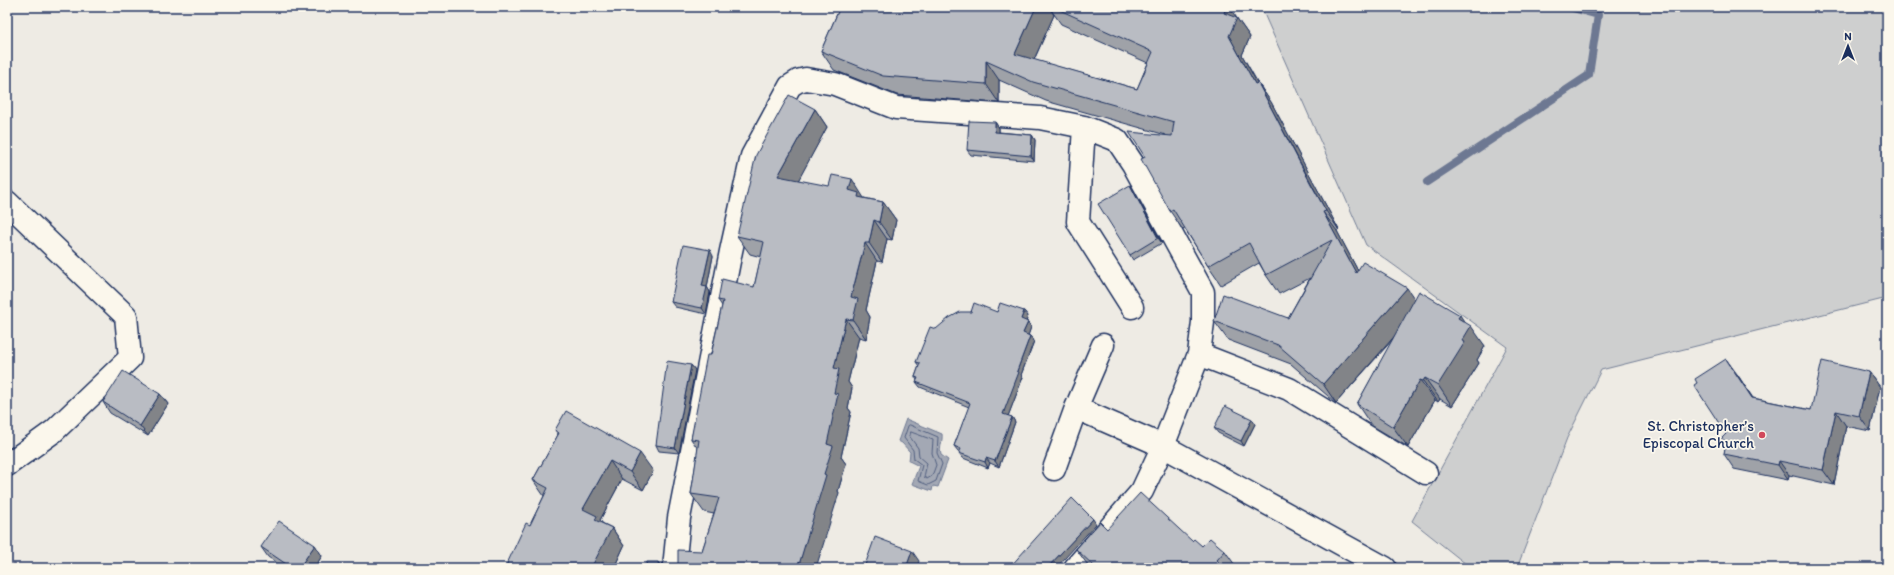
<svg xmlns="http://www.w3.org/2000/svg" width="1894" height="575" font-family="Itim,sans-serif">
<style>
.green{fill:#cecfcf;stroke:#747f96}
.water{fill:#a3a8b4;stroke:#6d7892}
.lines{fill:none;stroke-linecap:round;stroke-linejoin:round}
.shore{stroke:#515f80;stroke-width:1}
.stream{stroke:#6d7892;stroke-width:8}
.minor-casing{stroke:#1b2f5e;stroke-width:25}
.minor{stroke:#fbf7ec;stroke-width:22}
.wall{fill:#9fa2a8;stroke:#1b2f5e}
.shaded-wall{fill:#828488;stroke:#1b2f5e}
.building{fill:#b9bcc3;stroke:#1b2f5e}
.poi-dot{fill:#d1495b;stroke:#fbf7ec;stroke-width:1.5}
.labels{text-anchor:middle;stroke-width:3.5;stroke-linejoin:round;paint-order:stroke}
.poi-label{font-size:15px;fill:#1b2f5e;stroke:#fbf7ec;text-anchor:end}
</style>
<rect width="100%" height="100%" fill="#eeebe4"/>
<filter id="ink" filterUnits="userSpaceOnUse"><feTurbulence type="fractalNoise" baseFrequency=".025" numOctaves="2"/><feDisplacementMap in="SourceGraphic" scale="8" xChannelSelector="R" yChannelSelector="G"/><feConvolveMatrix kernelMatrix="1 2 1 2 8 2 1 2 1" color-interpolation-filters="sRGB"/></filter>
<g filter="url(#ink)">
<path class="green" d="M 1261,7 L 1887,7 L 1887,298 L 1601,370 L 1567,438 L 1517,568 L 1471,568 L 1412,521 L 1507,347 L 1366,245 Z"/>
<path class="water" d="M 906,419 L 942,434 C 943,441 939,447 941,455 L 948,460 L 938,487 L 933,486 L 932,491 L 912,484 L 919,466 L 909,461 L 910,452 L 902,443 L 898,441 Z"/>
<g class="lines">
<path class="shore" d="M 910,425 L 938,437 L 937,453 L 942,464 L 936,481 L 928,485 L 918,481 L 922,465 L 914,459 L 913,450 L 904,438 L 908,426 Z
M 911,432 L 933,440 L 932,453 L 936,465 L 932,476 L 927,479 L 924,477 L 927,463 L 919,456 L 918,448 L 910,437 Z"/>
<path class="stream" d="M 1427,182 L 1589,75 L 1598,15 L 1569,7"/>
<g class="minor-casing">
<path id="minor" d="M 1084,127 L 1078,222 L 1132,307
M 7,202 L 126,316 L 130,358 L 54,431 L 7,465
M 1199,354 L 1163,446 L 1385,568
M 1054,469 L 1076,408
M 674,568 L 679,518 L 731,251 L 752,156 L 790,86 L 798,81 L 806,79 L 835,84 L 896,108 L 1040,118 L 1084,127 L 1117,140 L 1133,164 L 1203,292 L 1203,322 L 1199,354 L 1289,389 L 1426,473
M 1075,568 L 1142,491 L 1163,446 L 1076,408 L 1103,345"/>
</g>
<use href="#minor" class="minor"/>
</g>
<path class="wall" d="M 840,7 L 1049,7 L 1054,15 L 1034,60 L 1137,89 L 1148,63 L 1061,24 L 1049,7 L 1229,7 L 1250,37 L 1242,55 L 1258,83 L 1271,102 L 1339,230 L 1337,231 L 1358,271 L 1415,299 L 1465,322 L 1485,346 L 1477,360 L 1479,363 L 1452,406 L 1440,399 L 1438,402 L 1435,400 L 1408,447 L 1371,425 L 1357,404 L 1394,338 L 1336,403 L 1291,364 L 1228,340 L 1214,321 L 1288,318 L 1310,278 L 1279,294 L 1266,275 L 1259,263 L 1221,285 L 1208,266 L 1185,229 L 1183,230 L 1170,211 L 1145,157 L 1166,135 L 1046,101 L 999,80 L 999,103 L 897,95 L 834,70 L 821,51 Z
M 815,109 L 827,127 L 798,180 L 864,198 L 883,202 L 896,220 L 892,240 L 887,239 L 882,262 L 877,261 L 866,310 L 870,317 L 866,339 L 859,337 L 848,382 L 852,388 L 848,408 L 851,412 L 841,457 L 846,464 L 838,491 L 839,493 L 702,551 L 714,514 L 704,512 L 691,494 L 698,449 L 691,439 L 722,306 L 718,300 L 754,287 L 761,257 L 750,254 L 737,236 Z
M 995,122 L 999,128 L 999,132 L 1032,135 L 1035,140 L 1034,161 L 971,155 L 967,150 Z
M 1133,191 L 1162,243 L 1133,260 L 1130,255 Z
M 713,256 L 707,287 L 710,292 L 706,314 L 675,307 L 671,302 Z
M 1024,311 L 1028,316 L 1026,321 L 1028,322 L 1031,327 L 1028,335 L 1030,336 L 1034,341 L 1021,375 L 1023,377 L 1008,416 L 1012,417 L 1015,422 L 999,467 L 990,463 L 988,468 L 963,458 L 959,453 L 960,452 L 958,451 L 954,446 L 969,407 L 920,387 L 916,382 L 917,380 L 915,377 L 919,366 L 916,362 L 936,329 L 997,312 Z
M 691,365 L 695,370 L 679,453 L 659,451 L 656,445 Z
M 1869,372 L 1880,387 L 1870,431 L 1846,426 L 1834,485 L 1789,475 L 1788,480 L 1734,469 L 1724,454 L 1726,446 L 1721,439 L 1726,434 L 1737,374 L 1753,398 L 1811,410 Z
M 160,394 L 168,404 L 148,436 L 110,413 L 103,402 Z
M 1255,424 L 1244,446 L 1218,433 L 1214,428 Z
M 555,430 L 653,471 L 643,490 L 622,479 L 600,520 L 602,523 L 612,528 L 624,546 L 614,568 L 505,568 L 530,525 L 544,496 L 533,480 L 558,435 Z
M 1107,529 L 1192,541 L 1202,546 L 1225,551 L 1237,568 L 1090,568 L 1076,549 Z
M 315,545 L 322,556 L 314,568 L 284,568 L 268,557 L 261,547 Z"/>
<path class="shaded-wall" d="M 1036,7 L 1049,7 L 1054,15 L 1028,73 L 1015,54 Z
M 1221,7 L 1229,7 L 1250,37 L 1242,55 L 1268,103 L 1255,84 L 1229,36 L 1224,13 Z
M 986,61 L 999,80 L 999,103 L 986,84 Z
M 1258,83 L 1271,102 L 1339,230 L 1326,211 Z
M 815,109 L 827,127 L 791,194 L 778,176 Z
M 995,122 L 999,128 L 999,137 L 995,132 Z
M 1032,135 L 1035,140 L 1034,161 L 1031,156 Z
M 852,179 L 864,198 L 864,199 L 872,211 L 849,190 Z
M 1130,185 L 1133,191 L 1162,243 L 1158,238 Z
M 883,202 L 896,220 L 892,240 L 879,222 Z
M 1323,212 L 1337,231 L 1369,292 L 1356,273 Z
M 874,220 L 887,239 L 882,262 L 869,243 Z
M 865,243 L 877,261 L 866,310 L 870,317 L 866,339 L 853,320 L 851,297 Z
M 710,250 L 713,256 L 707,287 L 710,292 L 706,314 L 702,308 L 702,286 Z
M 1407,288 L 1420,307 L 1336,403 L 1323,384 Z
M 1024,311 L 1028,316 L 1025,325 L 1021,319 Z
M 1460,315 L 1469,329 L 1471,326 L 1485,346 L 1477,360 L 1479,363 L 1452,406 L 1438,385 L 1458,318 Z
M 846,319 L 859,337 L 848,382 L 852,388 L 848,408 L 851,412 L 841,457 L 846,464 L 838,491 L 839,493 L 816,568 L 798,568 L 824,474 L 827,444 L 834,393 L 834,368 Z
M 1028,322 L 1031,327 L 1027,339 L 1023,333 Z
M 1030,336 L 1034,341 L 1021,375 L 1023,377 L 1007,419 L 1003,414 L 1017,371 Z
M 1726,359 L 1737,374 L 1762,413 Z
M 691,365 L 695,370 L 679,453 L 675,448 Z
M 1869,372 L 1880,387 L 1870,431 L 1859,416 Z
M 1425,378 L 1440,399 L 1438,402 L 1423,381 Z
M 1420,380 L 1435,400 L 1408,447 L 1393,427 Z
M 160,394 L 168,404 L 148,436 L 140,426 Z
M 1836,411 L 1846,426 L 1834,485 L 1823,470 Z
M 1012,417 L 1015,422 L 999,467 L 995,461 Z
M 1252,419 L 1255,424 L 1244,446 L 1241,441 Z
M 640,453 L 653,471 L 643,490 L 630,472 Z
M 986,458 L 990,463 L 988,468 L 985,462 Z
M 610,461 L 622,479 L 600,520 L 609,533 L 612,528 L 624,546 L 614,568 L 591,568 L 583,509 Z
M 1779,461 L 1789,475 L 1788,480 L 1778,465 Z
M 1093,519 L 1096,524 L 1056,568 L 1047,568 Z
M 315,545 L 322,556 L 314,568 L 299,568 Z
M 912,551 L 919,561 L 917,568 L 906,568 Z
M 658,562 L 662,567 L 662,568 L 659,568 Z"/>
<path class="building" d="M 840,7 L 1036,7 L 1015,54 L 1137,89 L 1153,52 L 1053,7 L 1226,7 L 1224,13 L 1237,18 L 1229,36 L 1255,84 L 1258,83 L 1311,184 L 1326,211 L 1323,212 L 1356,273 L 1363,262 L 1407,288 L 1323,384 L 1278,345 L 1214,321 L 1223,294 L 1288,318 L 1332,240 L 1266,275 L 1249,243 L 1208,266 L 1173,209 L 1170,211 L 1141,159 L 1145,157 L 1129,132 L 1172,136 L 1174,122 L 1033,82 L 986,61 L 986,84 L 883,76 L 821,51 Z
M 789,95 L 815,109 L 778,176 L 829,186 L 832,175 L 852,179 L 849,190 L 859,193 L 858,197 L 883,202 L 879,222 L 874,220 L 869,243 L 865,243 L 851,297 L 858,299 L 853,320 L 846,319 L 834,368 L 839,369 L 834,393 L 838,394 L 827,444 L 833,446 L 824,474 L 826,475 L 798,568 L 678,568 L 678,550 L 702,551 L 719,498 L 691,494 L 699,440 L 691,439 L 707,355 L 711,355 L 723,301 L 718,300 L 722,279 L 754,287 L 764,242 L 737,236 L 756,155 Z
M 969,121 L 995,122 L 995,132 L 1032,135 L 1031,156 L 967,150 Z
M 1130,185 L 1158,238 L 1130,255 L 1098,204 Z
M 683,245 L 710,250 L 702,286 L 707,287 L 702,308 L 671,302 Z
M 1419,291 L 1460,315 L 1458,318 L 1471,326 L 1462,341 L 1465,342 L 1438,385 L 1425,378 L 1423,381 L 1420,380 L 1393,427 L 1357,404 Z
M 974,303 L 997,312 L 1000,303 L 1024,311 L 1021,319 L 1028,322 L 1023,333 L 1030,336 L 1017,371 L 1019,372 L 1003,414 L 1012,417 L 995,461 L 986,458 L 985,462 L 959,453 L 961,449 L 954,446 L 970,403 L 916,382 L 918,378 L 915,377 L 920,363 L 916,362 L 930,327 L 936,329 L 949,318 L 960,312 L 971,312 Z
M 1726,359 L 1752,398 L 1811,410 L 1822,361 L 1869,372 L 1859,416 L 1836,411 L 1823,470 L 1779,461 L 1778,465 L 1724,454 L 1726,441 L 1721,439 L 1726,434 L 1694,385 L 1697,383 L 1695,379 Z
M 667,361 L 691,365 L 675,448 L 656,445 Z
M 123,371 L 160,394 L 140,426 L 103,402 Z
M 1225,406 L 1252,419 L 1241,441 L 1214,428 Z
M 566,411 L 640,453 L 630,472 L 610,461 L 583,509 L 597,516 L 595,520 L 612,528 L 591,568 L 505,568 L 526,523 L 530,525 L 548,488 L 533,480 L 559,433 L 555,430 Z
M 1140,493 L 1192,541 L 1194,539 L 1202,546 L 1210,538 L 1225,551 L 1217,560 L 1225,568 L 1096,568 L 1076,549 L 1100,522 L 1107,529 Z
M 1072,498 L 1093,519 L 1047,568 L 1009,568 Z
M 279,521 L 315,545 L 299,568 L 292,568 L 261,547 Z
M 875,537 L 912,551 L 906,568 L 864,568 Z
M 647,562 L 658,562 L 659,568 L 644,568 Z"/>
</g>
<circle class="poi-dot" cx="1762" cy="435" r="4"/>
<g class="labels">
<g class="poi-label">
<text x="1754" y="431">St. Christopher’s<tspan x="1754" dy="17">Episcopal Church</tspan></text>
</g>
</g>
<rect width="1894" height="575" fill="none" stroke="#fbf7ec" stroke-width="24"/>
<rect x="12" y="12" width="1870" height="551" fill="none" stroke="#1b2f5e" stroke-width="1.5" filter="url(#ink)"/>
<g transform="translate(1848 46)" stroke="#fbf7ec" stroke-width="3" paint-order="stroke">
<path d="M0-3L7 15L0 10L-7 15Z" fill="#1b2f5e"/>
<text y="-6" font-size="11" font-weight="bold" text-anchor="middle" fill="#1b2f5e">N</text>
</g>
</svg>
